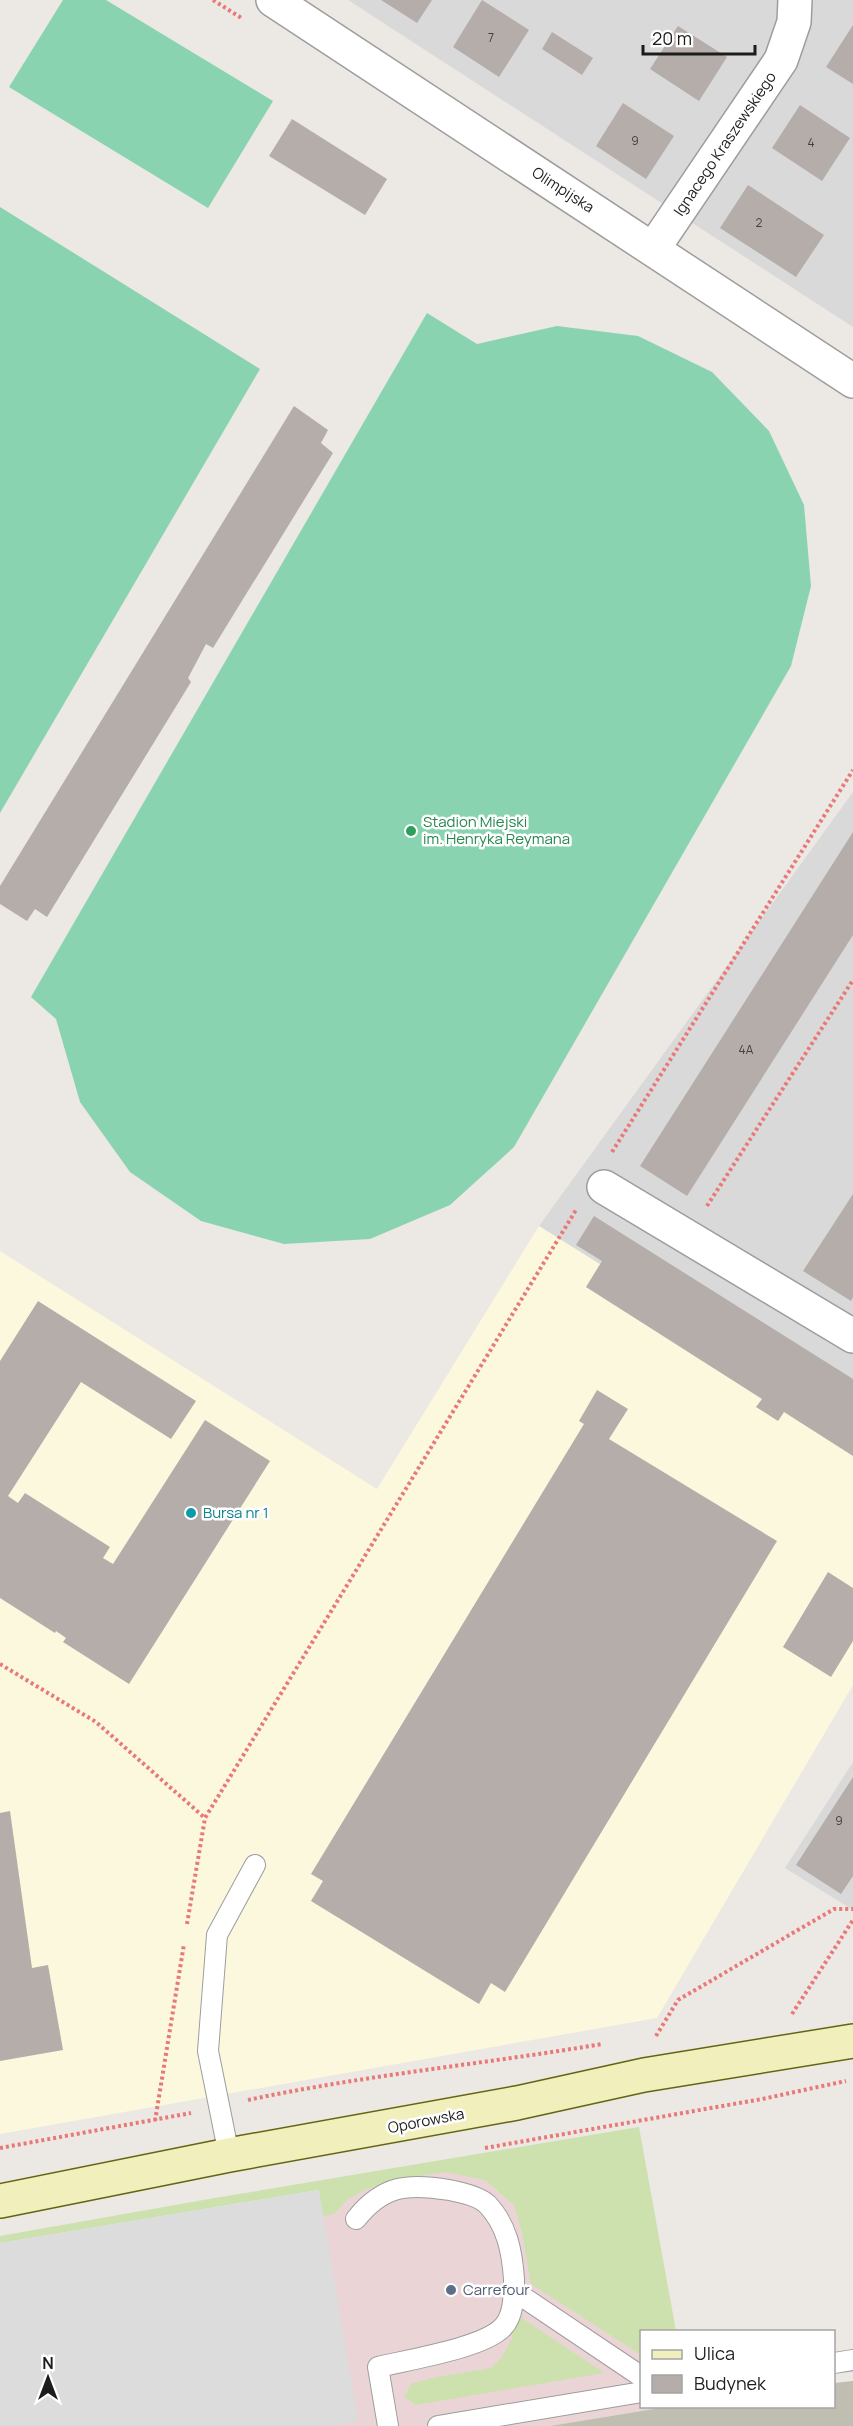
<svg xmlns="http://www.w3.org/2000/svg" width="853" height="2426" font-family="Manrope,sans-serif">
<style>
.residential{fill:#dad9d9}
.commercial{fill:#ebd4d5}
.education{fill:#fbf8de}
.construction{fill:#c0beb0}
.grass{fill:#cce1ae}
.pitch{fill:#8ad3b0}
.parking{fill:#dcdcdc}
.building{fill:#b5ada9}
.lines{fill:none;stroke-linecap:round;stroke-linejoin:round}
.lane-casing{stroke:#9d9d9d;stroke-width:22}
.street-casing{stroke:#9d9d9d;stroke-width:36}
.secondary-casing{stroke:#646511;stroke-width:36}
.path{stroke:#e97978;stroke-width:4;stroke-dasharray:3 3;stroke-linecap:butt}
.lane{stroke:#fff;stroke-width:20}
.street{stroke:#fff;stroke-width:33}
.secondary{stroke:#f1efbc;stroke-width:33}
.leisure-dot{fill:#2e9e5b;stroke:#fff;stroke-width:2}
.culture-dot{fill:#0f9aa8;stroke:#fff;stroke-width:2}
.service-dot{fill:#5c6f8a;stroke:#fff;stroke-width:2}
.labels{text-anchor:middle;stroke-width:5;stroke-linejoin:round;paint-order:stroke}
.number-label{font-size:12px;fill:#42403f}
.street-label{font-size:15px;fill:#1c1c1c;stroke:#fff}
.leisure-label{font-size:15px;fill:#27864d;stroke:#fff;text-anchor:start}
.culture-label{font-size:15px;fill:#0d838f;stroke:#fff;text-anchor:start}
.service-label{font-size:15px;fill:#4e5e75;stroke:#fff;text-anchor:start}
</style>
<rect width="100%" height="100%" fill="#ece8e3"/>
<path class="residential" d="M 348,0 L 853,0 L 853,327 Z
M 853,792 L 853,1423 L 539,1226 Z
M 853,1762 L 853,1910 L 785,1868 Z"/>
<path class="commercial" d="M 640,2135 L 642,2406 L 666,2407 L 550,2426 L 0,2426 L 0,2249 Z"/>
<path class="education" d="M 539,1226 L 853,1423 L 853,1685 L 657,2018 L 0,2134 L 0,1251 L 377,1489 Z"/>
<path class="construction" d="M 853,2381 L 853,2426 L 550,2426 L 666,2407 L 834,2406 L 834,2383 Z"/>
<path class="grass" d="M 639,2127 L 676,2331 L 642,2332 L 641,2355 L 531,2284 L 522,2232 L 514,2205 L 485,2180 L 445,2172 L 399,2179 L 364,2190 L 347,2200 L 334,2214 L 323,2216 L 318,2190 L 0,2243 L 0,2236 L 209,2199 Z
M 522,2318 L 604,2373 L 416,2405 L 404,2397 L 411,2384 L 432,2378 L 491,2368 L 501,2358 L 512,2339 L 512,2320 Z"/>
<path class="pitch" d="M 63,0 L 106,0 L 273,101 L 208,208 L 9,87 Z
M 0,207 L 260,369 L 0,813 Z
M 427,313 L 477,344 L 557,326 L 638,336 L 712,372 L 769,431 L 804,505 L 811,586 L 791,666 L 514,1147 L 450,1205 L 370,1239 L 284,1244 L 201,1221 L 130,1172 L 80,1102 L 56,1019 L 31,997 Z"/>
<path class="parking" d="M 319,2190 L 358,2421 L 328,2426 L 0,2426 L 0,2243 Z"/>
<path class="building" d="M 381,0 L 432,0 L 417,23 Z
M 482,0 L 529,30 L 499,77 L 453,47 Z
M 853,25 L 853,84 L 826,67 Z
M 678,26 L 727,57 L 699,101 L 650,69 Z
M 552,32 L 593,58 L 582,75 L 542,49 Z
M 623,103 L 674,136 L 646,179 L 596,146 Z
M 800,105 L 850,138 L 822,181 L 772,148 Z
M 292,119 L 387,179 L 365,215 L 269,156 Z
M 748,185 L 824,235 L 796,277 L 720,228 Z
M 294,406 L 328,430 L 321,443 L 333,453 L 213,648 L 206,644 L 188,678 L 191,682 L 47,917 L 35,909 L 27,921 L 0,904 L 0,886 Z
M 853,832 L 853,935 L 687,1196 L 640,1166 Z
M 853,1194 L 853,1297 L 851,1301 L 803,1271 Z
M 594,1216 L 853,1379 L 853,1456 L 784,1412 L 778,1421 L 756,1407 L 762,1399 L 586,1287 L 602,1261 L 576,1245 Z
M 38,1301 L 196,1401 L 171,1439 L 81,1382 L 8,1496 L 18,1503 L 25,1493 L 110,1547 L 103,1558 L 113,1564 L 205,1420 L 270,1461 L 129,1684 L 63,1642 L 66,1638 L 56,1631 L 55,1633 L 0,1598 L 0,1361 Z
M 597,1390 L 628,1409 L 609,1439 L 777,1541 L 505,1992 L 491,1983 L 479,2004 L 311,1901 L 323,1881 L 311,1874 L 584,1424 L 579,1421 Z
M 828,1572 L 853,1588 L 853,1641 L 831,1677 L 783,1647 Z
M 853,1777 L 853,1876 L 841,1894 L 796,1865 Z
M 10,1811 L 32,1968 L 48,1965 L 63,2050 L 0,2061 L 0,1813 Z"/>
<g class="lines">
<g class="lane-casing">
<path id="lane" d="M 229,2155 L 208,2051 L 217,1935 L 255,1865
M 356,2219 C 383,2185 408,2183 449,2190 C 460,2192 478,2196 487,2204 C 507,2225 512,2251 514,2279 C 514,2294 514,2316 503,2327 C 484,2348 407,2360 378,2367 L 388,2426
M 514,2291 L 642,2377
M 834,2363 L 853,2360
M 438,2426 L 642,2392"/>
</g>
<g class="street-casing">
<path id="street" d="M 273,0 L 853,381
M 653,249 L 781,60 L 794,22 L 795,0
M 604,1187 L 853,1336"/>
</g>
<g class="secondary-casing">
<path id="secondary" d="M 0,2201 L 229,2155 L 517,2103 L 644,2075 L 853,2041"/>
</g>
<path class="path" d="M 213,0 L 243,19
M 612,1152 L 853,770
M 707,1206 L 853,980
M 0,1664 L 96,1722 L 205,1818
M 187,1924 L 205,1818 L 576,1210
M 792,2014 L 853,1920
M 656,2036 L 678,2000 L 834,1909 L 853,1909
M 248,2100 C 365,2075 484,2064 602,2044
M 155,2121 L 184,1944
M 0,2148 L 191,2113
M 485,2148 L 762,2099 L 846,2081"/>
<use href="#lane" class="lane"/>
<use href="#street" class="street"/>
<use href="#secondary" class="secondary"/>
</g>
<circle class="leisure-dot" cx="411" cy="831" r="6"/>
<circle class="culture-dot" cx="191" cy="1513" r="6"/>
<circle class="service-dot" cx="451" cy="2290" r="6"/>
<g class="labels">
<g class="number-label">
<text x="491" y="42">7</text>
<text x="635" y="145">9</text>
<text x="811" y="147">4</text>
<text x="759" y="227">2</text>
<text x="746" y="1054">4A</text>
<text x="839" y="1825">9</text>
</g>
<g class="street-label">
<text transform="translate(725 144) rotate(-56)" y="5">Ignacego Kraszewskiego</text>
<text transform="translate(563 190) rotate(33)" y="5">Olimpijska</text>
<text transform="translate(426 2121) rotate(-11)" y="5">Oporowska</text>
</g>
<g class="leisure-label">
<text x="423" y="827">Stadion Miejski<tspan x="423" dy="17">im. Henryka Reymana</tspan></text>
</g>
<g class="culture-label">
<text x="203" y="1518">Bursa nr 1</text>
</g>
<g class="service-label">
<text x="463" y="2295">Carrefour</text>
</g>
</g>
<rect x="640" y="2330" width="195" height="78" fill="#ffffff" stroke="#a4a4a4" stroke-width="1.5"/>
<rect x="652" y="2350" width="30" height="9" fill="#f1efbc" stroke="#a4a4a4" stroke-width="1.5"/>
<text x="694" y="2360" font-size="18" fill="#1c1c1c">Ulica</text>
<rect x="652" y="2375" width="30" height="18" fill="#b5ada9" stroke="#a4a4a4" stroke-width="1.5"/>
<text x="694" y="2390" font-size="18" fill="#1c1c1c">Budynek</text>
<g transform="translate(48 2378)" stroke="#ffffff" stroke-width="4.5" paint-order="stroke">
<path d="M0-4.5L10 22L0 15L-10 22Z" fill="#1c1c1c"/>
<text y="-9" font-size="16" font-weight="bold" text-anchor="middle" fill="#1c1c1c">N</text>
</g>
<path d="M643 45v9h112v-9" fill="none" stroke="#1c1c1c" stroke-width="3"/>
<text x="652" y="45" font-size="18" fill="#1c1c1c" stroke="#ffffff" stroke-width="4.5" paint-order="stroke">20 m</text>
</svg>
